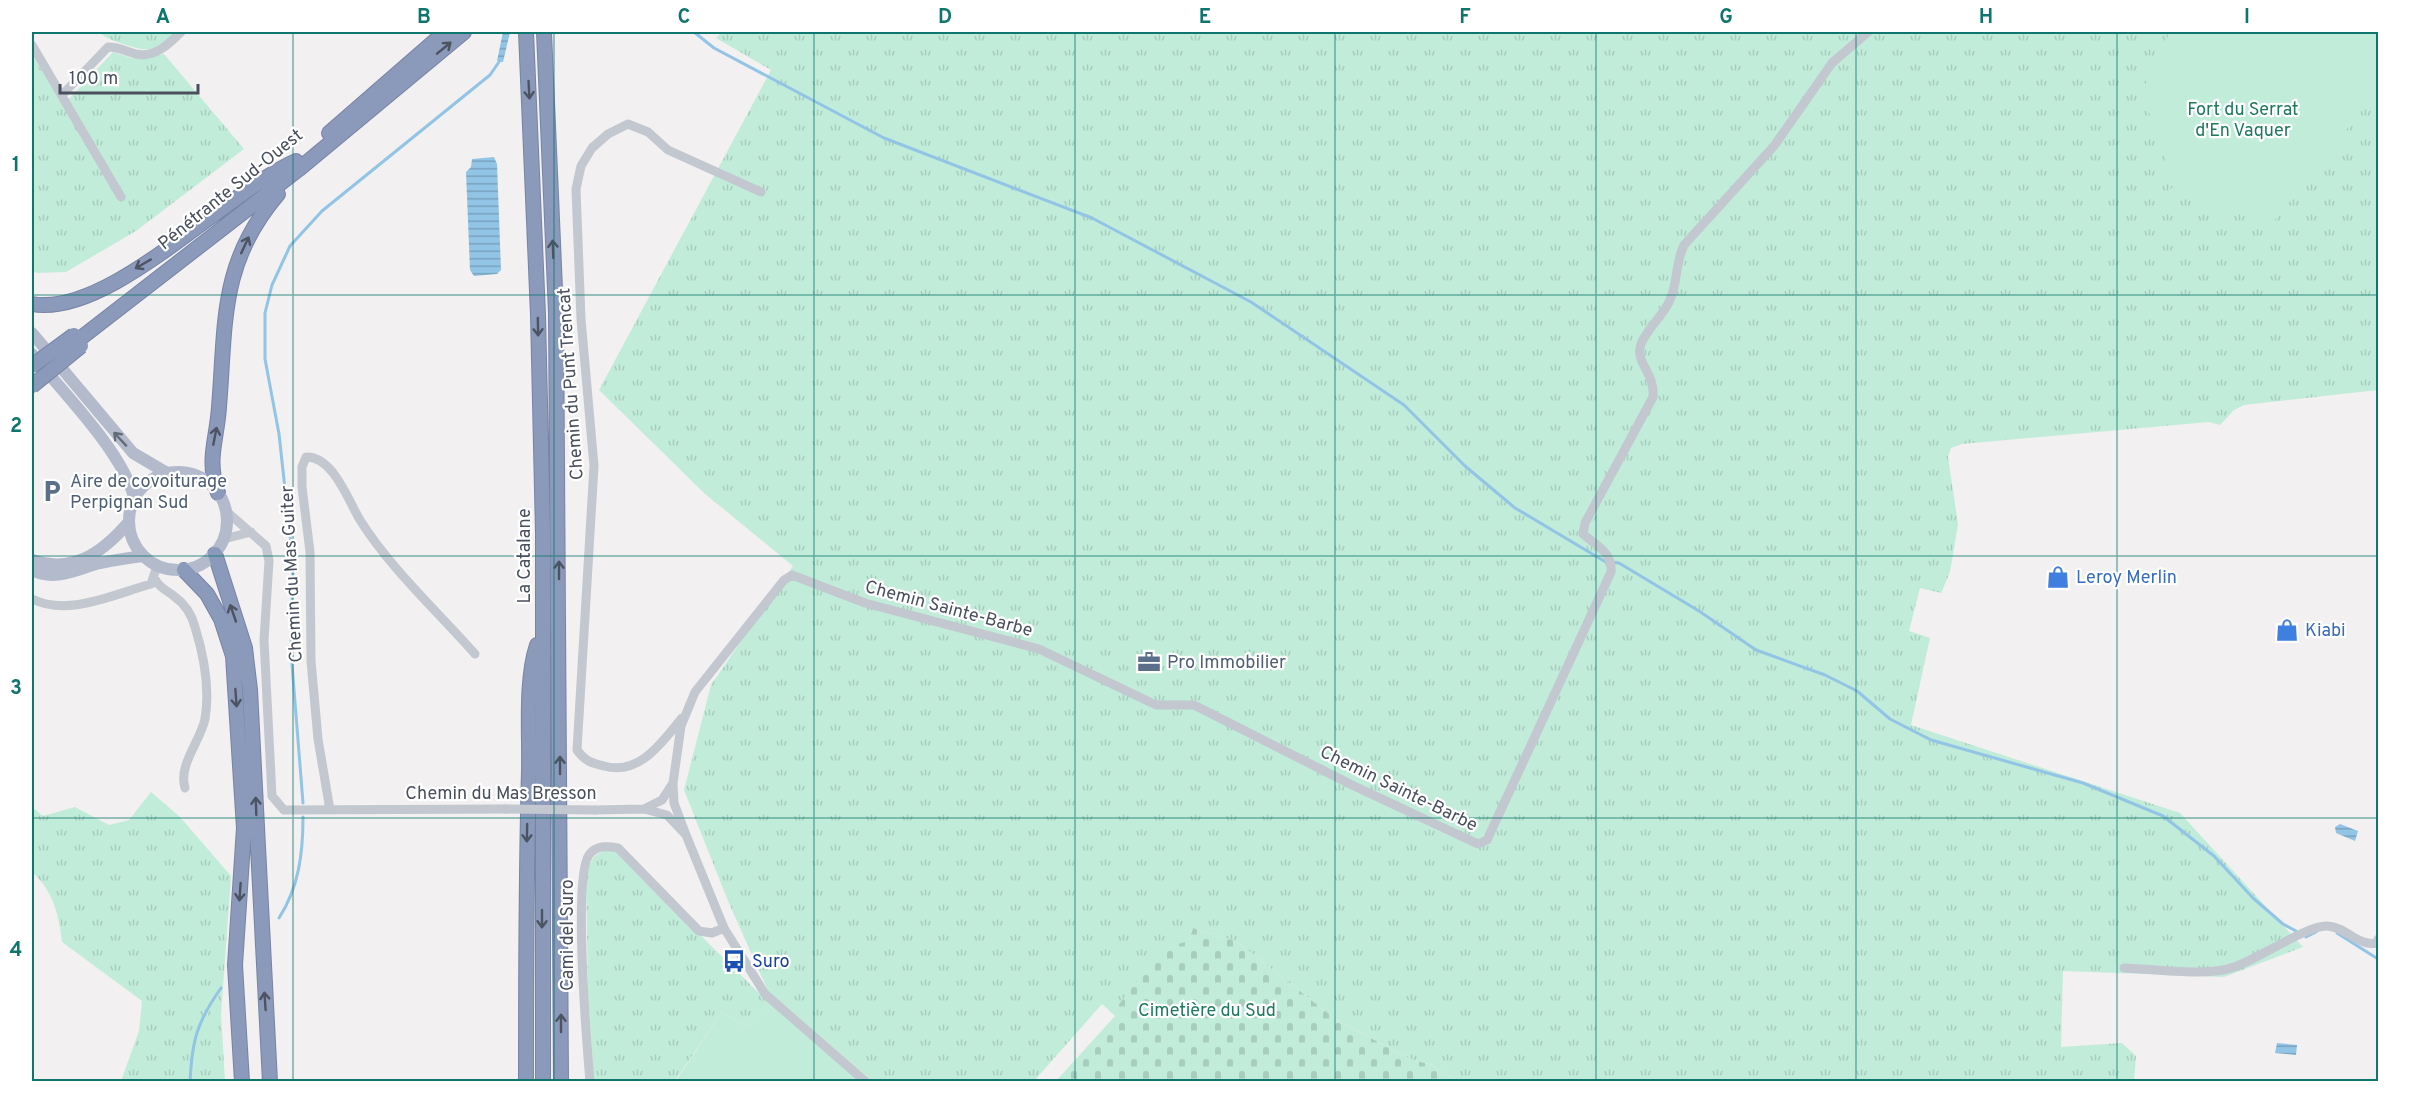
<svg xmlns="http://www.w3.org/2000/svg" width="2410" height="1113" font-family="Overpass,sans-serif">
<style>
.grass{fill:url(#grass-tufts)}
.cemetery{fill:url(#cemetery-stones)}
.green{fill:#c2ecda}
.water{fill:url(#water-rules)}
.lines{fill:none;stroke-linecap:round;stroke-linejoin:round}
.stream{stroke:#92c4e6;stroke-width:3}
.highway-casing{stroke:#7784a6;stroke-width:16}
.minor{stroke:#c2c7d0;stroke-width:9}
.major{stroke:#b2bacc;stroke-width:12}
.highway{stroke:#8b99bb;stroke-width:14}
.highway-bridge-casing{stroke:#7784a6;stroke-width:16;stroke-linecap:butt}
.minor-bridge{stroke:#c2c7d0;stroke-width:9}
.highway-bridge{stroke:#8b99bb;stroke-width:14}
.oneway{stroke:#4c5361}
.oneway2{stroke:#636a78}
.grid{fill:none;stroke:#0f766e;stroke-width:1.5;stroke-opacity:0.55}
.labels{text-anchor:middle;stroke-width:4.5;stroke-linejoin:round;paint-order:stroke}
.park-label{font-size:18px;fill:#1e795d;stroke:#fff}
.street-label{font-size:18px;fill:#494f5c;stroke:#fff}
.service-label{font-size:18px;fill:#4e5e75;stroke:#fff;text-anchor:start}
.shop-label{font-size:18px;fill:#366cbe;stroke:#fff;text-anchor:start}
.transit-label{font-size:18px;fill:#164399;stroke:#fff;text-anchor:start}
.neatline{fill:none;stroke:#0f766e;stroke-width:2}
.grid-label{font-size:20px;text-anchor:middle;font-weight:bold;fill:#0f766e}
</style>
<defs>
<pattern id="grass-tufts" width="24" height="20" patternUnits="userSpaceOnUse" patternTransform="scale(1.5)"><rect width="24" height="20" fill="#c2ecda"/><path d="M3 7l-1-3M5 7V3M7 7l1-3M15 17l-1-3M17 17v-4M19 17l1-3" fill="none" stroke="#a8ccbe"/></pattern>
<pattern id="cemetery-stones" width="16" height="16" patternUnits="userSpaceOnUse" patternTransform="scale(1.5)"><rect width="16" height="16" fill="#c2ecda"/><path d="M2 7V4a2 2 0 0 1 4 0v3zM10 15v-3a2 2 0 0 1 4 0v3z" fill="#a8ccbe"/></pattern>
<pattern id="water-rules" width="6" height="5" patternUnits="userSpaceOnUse" patternTransform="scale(1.5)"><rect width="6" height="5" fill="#92c4e6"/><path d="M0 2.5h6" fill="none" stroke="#79a2be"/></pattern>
</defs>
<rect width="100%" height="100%" fill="#f2f0f0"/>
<path class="grass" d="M 99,32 L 176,32 C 154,54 147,52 120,43 C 111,40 106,38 99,32 Z
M 722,32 L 2378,32 L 2378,390 L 2244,405 L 2234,410 L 2220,425 L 2209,422 L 1962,444 L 1951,448 L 1948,457 L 1958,524 L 1950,572 L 1941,593 L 1920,588 L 1909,631 L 1930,638 L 1911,725 L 2180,813 L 2303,947 L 2224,977 L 2063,971 L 2061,1047 L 2122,1043 L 2136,1056 L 2134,1081 L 1457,1081 L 1432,1065 L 1413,1060 L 1338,1021 L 1236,941 L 1193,928 L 1189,941 L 1115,1016 L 1102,1004 L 1034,1081 L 872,1081 L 768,991 L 728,901 L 684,790 L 711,685 L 793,566 L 704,493 L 599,390 L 771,70 L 716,38 Z
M 113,52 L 132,58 L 164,54 L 244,149 L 136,231 L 66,272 L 37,273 L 32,270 L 32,55 L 58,97 L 69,99 Z
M 151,792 L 180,817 L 231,876 L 221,1015 L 225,1081 L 121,1081 L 139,1031 L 142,1001 L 62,942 C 59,914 53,891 32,872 L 32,807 L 43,816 L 75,807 L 109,825 L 129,820 Z
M 607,850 L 616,852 L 768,1002 L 745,1027 L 722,1012 L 675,1081 L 594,1081 L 588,992 L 586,877 C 590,862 591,855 607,850 Z"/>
<path class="cemetery" d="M 1193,928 L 1236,941 L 1338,1021 L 1413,1060 L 1432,1065 L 1457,1081 L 1056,1081 L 1115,1016 L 1117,1007 L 1163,948 L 1189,941 Z"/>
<path class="green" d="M 2170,32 L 2378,32 L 2377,107 L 2372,109 L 2366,105 L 2271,225 L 2180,193 L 2178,199 L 2174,198 L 2168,190 L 2174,187 L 2142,91 Z
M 768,1002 L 860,1081 L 675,1082 L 722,1012 L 745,1027 Z"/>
<path class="water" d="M 503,32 L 510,32 L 503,62 L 497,61 Z
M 494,157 L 497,164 L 501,270 L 497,274 L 474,276 L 470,270 L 466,172 L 471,167 L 472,159 Z
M 2340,824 L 2358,831 L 2355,841 L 2336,833 L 2335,827 Z
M 2277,1043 L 2297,1045 L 2296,1055 L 2275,1053 Z"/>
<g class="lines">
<path class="stream" d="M 694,32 L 714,48 L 884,138 L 1092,218 L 1251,302 L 1404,405 L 1465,466 L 1515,508 L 1604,561 L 1619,563 L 1699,611 L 1756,650 L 1825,675 L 1857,691 L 1890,719 L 1931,740 L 2083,783 L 2163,816 L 2214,856 L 2253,898 L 2283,924 L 2296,931
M 303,803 L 291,652 L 293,562 L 279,434 L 265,359 L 265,313 L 272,285 L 290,246 L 322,211 L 490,75 L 501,59
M 279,918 C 299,887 303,853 303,817
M 2337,933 L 2378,959
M 2306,937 L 2316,932
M 190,1082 C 192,1040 197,1022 221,988"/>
<g class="highway-casing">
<path id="highway" d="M 526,32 L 538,315 L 543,533 L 543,1082
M 544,32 L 556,313 L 561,1082
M 329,133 L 445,32
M 32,304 C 109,318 224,193 296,161
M 77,341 L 299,169 L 464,32
M 218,493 C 206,459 217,440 219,407 C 226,323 219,263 278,194
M 215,554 L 245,648 L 250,690 L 270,1082
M 184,570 L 207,594 L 221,619 L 233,656 L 244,828 L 235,965 L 242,1082
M 526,1082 C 526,978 526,875 529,772 C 530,734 525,681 537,645"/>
</g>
<path class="minor" d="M 32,45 L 121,197
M 62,95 L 108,47 C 119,47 125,51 136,54 C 155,58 169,44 181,32
M 226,511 L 266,546 L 269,561 L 264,640 L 272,796 L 284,810 L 506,809
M 224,539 L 251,532
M 155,579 C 160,589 167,590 175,597 C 185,604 192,616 195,627 C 204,656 210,689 205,719 C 200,742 178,765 185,788
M 32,599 C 69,617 114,594 151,584 L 157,566
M 682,718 C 662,742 640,776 604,766 C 591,763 585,761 577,750 L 594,466 L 581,319 L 576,189 L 581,166 L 592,148 L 608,134 L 628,124 L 648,132 L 668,150 L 761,192
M 644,809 L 662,800 L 673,783
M 330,810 L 318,739 L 311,661 L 310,552 L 302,487 L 302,467 L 306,457 C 333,456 348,500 360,520 C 390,568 438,612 475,654
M 595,810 L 644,809 L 667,815 L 686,835 L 724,928 L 765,994 L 866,1082
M 686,835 L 674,803 L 673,783 L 681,726 L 695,692 L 784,580 L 792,575 L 865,603 L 1039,649 L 1156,705 L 1194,705 L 1354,786 L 1478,844 L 1487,840 L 1611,572 C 1613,553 1596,545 1583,534 L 1585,523 L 1653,397 C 1655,374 1637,364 1640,348 C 1642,334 1664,315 1670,300 C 1678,282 1675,263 1684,245 L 1774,146 L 1832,63 L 1868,32
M 2124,968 C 2153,969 2208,977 2234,967 C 2257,960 2307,925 2327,926 C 2347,927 2358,947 2377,943 L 2378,939
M 590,1082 C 587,1046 573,876 589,855 C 596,845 607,846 618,848 L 699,931 L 712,933 L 724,928"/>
<path class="major" d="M 32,333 L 133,453 L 167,473
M 32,354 C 63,393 121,450 134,497
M129 521a49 49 0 1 1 98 0a49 49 0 1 1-98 0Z
M 32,560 C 73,574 102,553 128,523
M 32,570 C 55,582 77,569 100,563 C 115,560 128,558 143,556"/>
<use href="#highway" class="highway"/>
<g class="highway-bridge-casing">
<path id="highway-bridge" d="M 32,366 L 74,335
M 32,386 L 81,346"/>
</g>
<path class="minor-bridge" d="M 506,809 L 595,810"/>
<use href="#highway-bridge" class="highway-bridge"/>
</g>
<defs><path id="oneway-shaft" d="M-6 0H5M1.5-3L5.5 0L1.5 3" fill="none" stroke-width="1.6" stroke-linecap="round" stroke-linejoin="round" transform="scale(1.5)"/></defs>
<g class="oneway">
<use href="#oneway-shaft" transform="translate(444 48) rotate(-39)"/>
<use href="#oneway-shaft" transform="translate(529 90) rotate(87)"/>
<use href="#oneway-shaft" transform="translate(245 245) rotate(-65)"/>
<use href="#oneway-shaft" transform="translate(553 249) rotate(-92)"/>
<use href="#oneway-shaft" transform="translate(143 264) rotate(150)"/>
<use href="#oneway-shaft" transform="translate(538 327) rotate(89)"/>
<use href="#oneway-shaft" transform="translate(215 436) rotate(-79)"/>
<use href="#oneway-shaft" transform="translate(559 570) rotate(-90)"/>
<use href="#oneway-shaft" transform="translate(233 613) rotate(-109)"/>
<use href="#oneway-shaft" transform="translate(236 698) rotate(86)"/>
<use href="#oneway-shaft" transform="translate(560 765) rotate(-90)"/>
<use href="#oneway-shaft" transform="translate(256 806) rotate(-92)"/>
<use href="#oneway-shaft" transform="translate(527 833) rotate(91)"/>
<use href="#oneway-shaft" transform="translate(240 892) rotate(94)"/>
<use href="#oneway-shaft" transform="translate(542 919) rotate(90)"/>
<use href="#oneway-shaft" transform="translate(265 1001) rotate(-94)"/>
<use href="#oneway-shaft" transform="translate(561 1023) rotate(-90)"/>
</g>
<use class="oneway2" href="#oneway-shaft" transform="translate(120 439) rotate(-133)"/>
<path class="grid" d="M 293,32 L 293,1082M 554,32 L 554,1082M 814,32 L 814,1082M 1075,32 L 1075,1082M 1335,32 L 1335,1082M 1596,32 L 1596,1082M 1856,32 L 1856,1082M 2117,32 L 2117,1082M 32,295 L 2378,295M 32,556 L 2378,556M 32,818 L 2378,818"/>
<defs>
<g id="parking-bare" transform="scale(1.8)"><path d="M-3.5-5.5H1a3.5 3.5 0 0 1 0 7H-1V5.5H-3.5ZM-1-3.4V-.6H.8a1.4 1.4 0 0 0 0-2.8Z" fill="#5c6f8a" stroke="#fff" stroke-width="2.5" paint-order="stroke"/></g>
<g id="shop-bare" transform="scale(1.8)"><path d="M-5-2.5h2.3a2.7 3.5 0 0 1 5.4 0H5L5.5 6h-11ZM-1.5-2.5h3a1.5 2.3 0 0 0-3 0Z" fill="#3f7fe0" stroke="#fff" stroke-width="2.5" paint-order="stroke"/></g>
<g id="office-bare" transform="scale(1.8)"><path d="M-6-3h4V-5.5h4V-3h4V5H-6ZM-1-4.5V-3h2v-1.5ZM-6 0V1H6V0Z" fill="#5c6f8a" stroke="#fff" stroke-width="2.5" paint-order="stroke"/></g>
<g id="bus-bare" transform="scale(1.8)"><path d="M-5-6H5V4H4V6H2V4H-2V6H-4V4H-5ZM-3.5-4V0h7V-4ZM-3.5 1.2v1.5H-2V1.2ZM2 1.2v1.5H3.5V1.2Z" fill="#1a4fb4" stroke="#fff" stroke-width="2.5" paint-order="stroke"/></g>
</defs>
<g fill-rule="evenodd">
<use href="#parking-bare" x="52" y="491"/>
<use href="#shop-bare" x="2058" y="577"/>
<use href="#shop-bare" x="2287" y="630"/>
<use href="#office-bare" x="1149" y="662"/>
<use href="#bus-bare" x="734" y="961"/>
</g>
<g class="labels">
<g class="park-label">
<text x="2243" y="115">Fort du Serrat<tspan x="2243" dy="21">d'En Vaquer</tspan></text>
<text x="1207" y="1016">Cimetière du Sud</text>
</g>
<g class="street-label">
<text transform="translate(230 189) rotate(-39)" y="6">Pénétrante Sud-Ouest</text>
<text transform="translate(570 384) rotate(-94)" y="6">Chemin du Punt Trencat</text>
<text transform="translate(524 556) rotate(-90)" y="6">La Catalane</text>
<text transform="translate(291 574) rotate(-93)" y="6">Chemin du Mas Guiter</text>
<text transform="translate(949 608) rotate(15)" y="6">Chemin Sainte-Barbe</text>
<text transform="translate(1399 788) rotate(26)" y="6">Chemin Sainte-Barbe</text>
<text x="501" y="799">Chemin du Mas Bresson</text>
<text transform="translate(567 935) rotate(-90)" y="6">Cami del Suro</text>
</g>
<g class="service-label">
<text x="70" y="487">Aire de covoiturage<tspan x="70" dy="21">Perpignan Sud</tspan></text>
<text x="1167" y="668">Pro Immobilier</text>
</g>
<g class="shop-label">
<text x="2076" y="583">Leroy Merlin</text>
<text x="2305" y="636">Kiabi</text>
</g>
<g class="transit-label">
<text x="752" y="967">Suro</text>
</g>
</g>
<rect width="2410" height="1113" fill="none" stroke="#ffffff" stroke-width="66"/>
<path d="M60 84v9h138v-9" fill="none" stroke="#494f5c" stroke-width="3"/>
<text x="69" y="84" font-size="18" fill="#494f5c" stroke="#ffffff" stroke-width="4.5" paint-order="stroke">100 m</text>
<rect x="33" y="33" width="2344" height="1047" class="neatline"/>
<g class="grid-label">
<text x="163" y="23">A</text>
<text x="424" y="23">B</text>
<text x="684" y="23">C</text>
<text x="945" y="23">D</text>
<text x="1205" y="23">E</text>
<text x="1465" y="23">F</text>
<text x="1726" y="23">G</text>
<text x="1986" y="23">H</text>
<text x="2247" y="23">I</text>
<text x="16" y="171">1</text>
<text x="16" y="432">2</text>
<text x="16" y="694">3</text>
<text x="16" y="956">4</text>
</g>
</svg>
